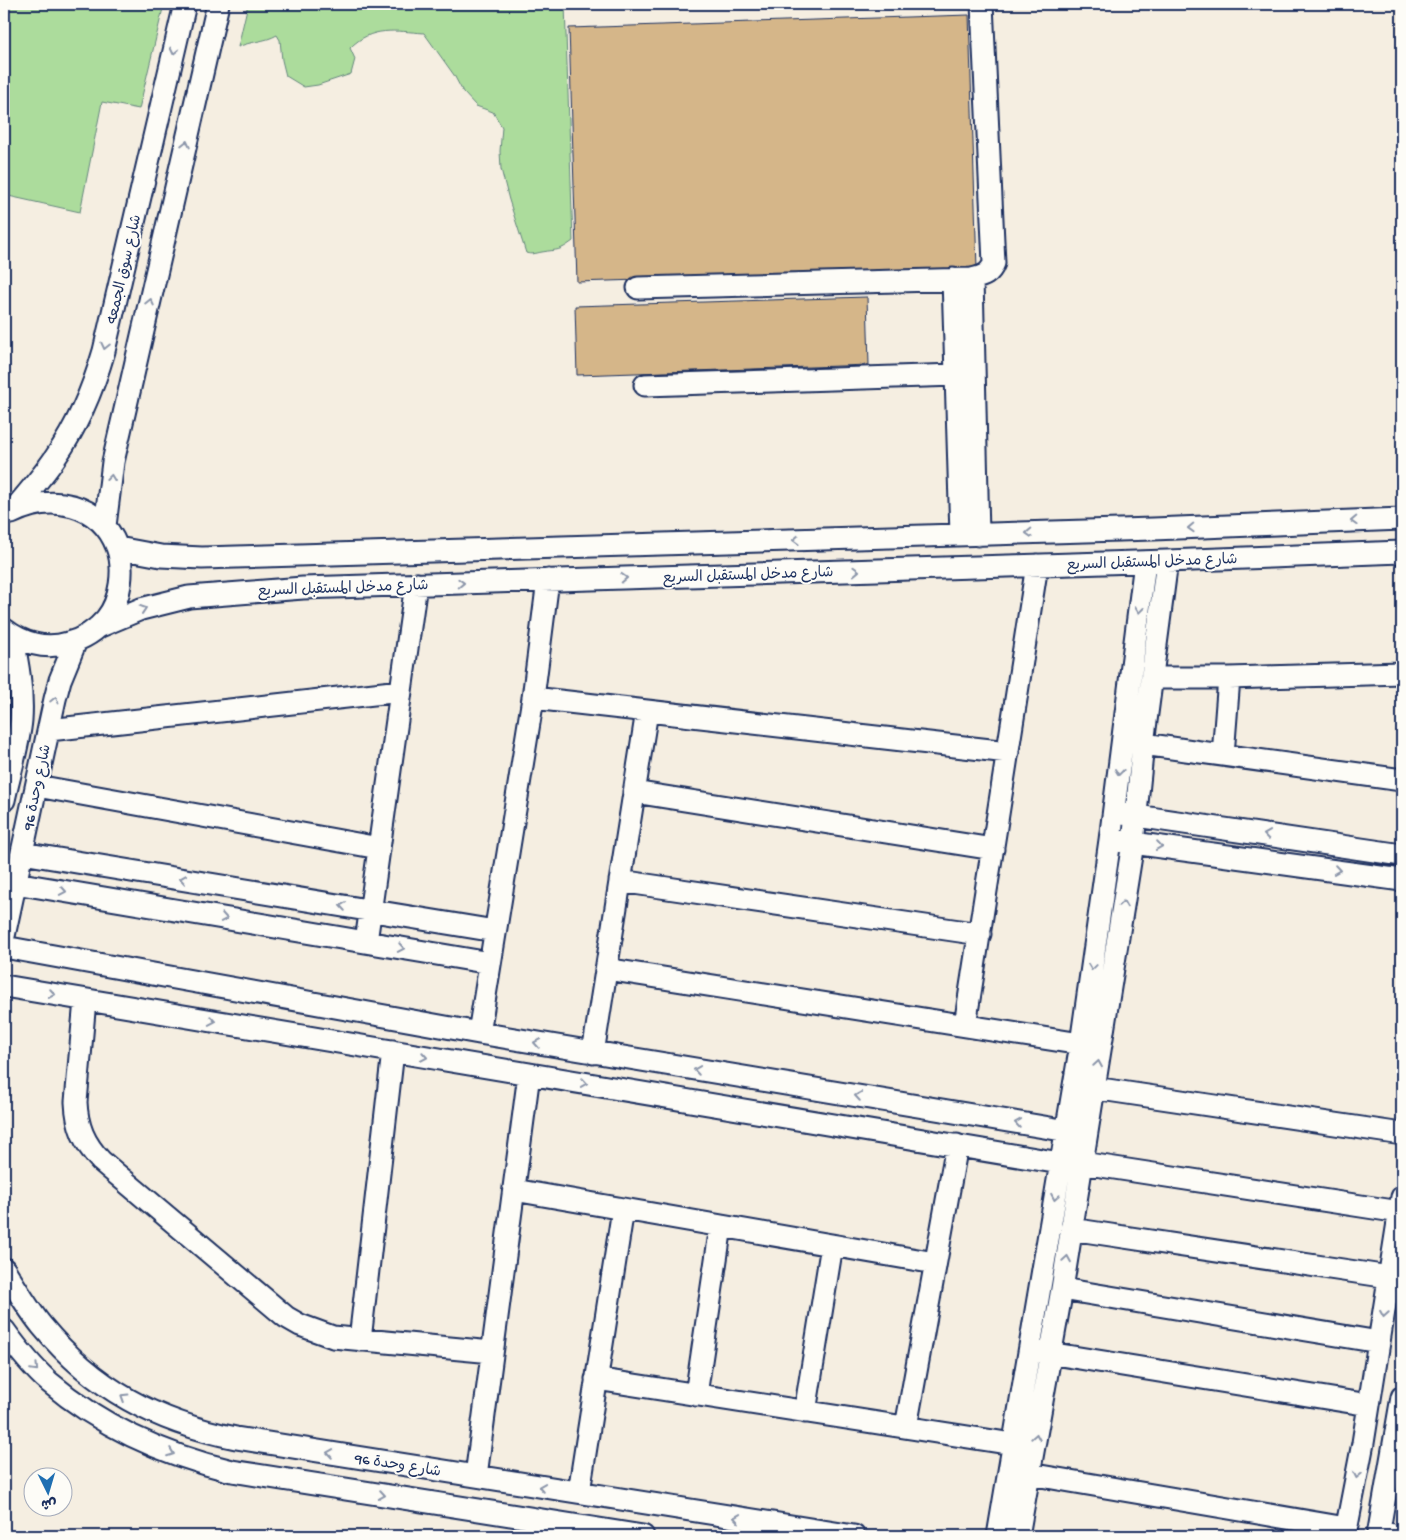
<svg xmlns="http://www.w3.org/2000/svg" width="1406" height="1540" font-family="'Gochi Hand','Playpen Sans Arabic',sans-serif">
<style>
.green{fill:#acdc9c;stroke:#64867d}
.building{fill:#d5b689;stroke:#1b2f5e}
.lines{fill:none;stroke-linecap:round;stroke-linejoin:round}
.minor-casing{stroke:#1b2f5e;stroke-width:25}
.minor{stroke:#fdfcf7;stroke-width:21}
.oneway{stroke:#8c96aa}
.labels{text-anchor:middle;stroke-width:4;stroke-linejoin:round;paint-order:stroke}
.street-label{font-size:15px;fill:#1b2f5e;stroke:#fdfcf7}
</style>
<rect width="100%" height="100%" fill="#f5eee1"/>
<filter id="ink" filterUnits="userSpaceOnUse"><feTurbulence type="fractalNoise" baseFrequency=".02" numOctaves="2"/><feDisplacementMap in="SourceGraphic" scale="10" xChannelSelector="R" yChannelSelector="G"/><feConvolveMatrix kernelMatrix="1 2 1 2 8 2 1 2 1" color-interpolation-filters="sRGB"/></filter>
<g filter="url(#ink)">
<path class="green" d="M 4,4 L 164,4 L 139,109 L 102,102 L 80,212 L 4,195 Z
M 248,4 L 565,4 L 573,241 C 558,252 559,249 542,252 C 536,253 532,255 526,253 L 509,200 L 501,169 L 500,151 L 502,127 L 493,112 L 476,106 L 463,92 L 454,75 L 424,33 C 396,31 371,26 350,48 L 355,59 L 351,74 L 318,85 L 304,87 L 286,76 L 282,60 L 280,40 L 277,35 C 265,42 251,41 238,47 Z"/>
<path class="building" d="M 969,15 L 977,269 L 577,282 L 569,28 Z
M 867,297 L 869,365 L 577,375 L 575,306 Z"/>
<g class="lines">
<g class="minor-casing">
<path id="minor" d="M 953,279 L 961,535
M 972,279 L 978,535
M 638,288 L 972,279 C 984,276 990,274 994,263 L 982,4
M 645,385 L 956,375
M 12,512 C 27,494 42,477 55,458 C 78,425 93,389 104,351 L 185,4
M 105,526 L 113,462 L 218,4
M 118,548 L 161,556 L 202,558 L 1153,529 L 1402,519
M 98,627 L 141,609 L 189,597 L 303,588 L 1167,561 L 1402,552
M 4,629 C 22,643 45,650 68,643 C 83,639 96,631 106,619 C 121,601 125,568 117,547 C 100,503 51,493 12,513
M 1152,678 L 1229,678 L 1402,673
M 533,698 L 1008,752
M 49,730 L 401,691
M 1143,744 L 1402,780
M 1223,755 L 1229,678
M 37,786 L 379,848
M 634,792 L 993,849
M 4,800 C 9,776 19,744 21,720 C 23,691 18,664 12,635
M 1123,814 L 1402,855
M 1118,841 L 1402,880
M 22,853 L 495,931
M 620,881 L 980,934
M 15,883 L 490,963
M 4,936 L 55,699 L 60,680 L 76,641
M 366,942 L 416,584
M 4,947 L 479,1033 L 1086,1134
M 606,969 L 1081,1044
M 4,986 L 1060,1163
M 85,1000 L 76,1102 C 77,1126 84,1143 101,1161 L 286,1317 L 300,1325 L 333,1337 L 492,1352
M 965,1025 L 1037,565
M 479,1033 L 533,698 L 548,580
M 593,1053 L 647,711
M 1094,1088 L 1402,1134
M 1082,1163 L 1400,1212
M 514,1190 L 935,1263
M 1071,1229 L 1389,1277
M 4,1269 C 16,1288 28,1309 42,1326 C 94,1389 156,1422 236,1438 L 854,1536
M 1062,1289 L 1379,1342
M 4,1330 C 17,1348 32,1367 49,1382 C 102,1427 165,1455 232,1471 L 643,1536
M 360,1340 L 393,1051
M 1036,1351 L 1369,1405
M 596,1379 L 1013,1444
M 696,1395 L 721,1226
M 805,1412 L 832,1245
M 906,1427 L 957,1145
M 1029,1474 L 1346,1528
M 476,1476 L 529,1074
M 579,1492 L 623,1209
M 1378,1533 L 1402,1536
M 998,1536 L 1081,1044 L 1110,840 L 1145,562
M 1018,1536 L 1062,1289 L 1133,843 L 1143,744 L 1167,561
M 1345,1536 L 1363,1443 L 1402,1197
M 1378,1536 L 1402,1397"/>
</g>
<use href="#minor" class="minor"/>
</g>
<defs><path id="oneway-chevron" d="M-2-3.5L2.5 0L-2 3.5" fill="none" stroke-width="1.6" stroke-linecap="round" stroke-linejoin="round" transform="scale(1.25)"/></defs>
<g class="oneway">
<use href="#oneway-chevron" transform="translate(174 51) rotate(103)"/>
<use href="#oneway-chevron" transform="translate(186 144) rotate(-77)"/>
<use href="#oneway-chevron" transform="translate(150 302) rotate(-77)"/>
<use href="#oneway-chevron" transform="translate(105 346) rotate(103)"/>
<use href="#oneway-chevron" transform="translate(111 478) rotate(-83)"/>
<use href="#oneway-chevron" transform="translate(1354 521) rotate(178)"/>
<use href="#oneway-chevron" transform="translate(1191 528) rotate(178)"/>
<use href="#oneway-chevron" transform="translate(1029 533) rotate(178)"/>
<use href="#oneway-chevron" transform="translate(796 540) rotate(178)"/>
<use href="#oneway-chevron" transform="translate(856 571) rotate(-2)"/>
<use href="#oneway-chevron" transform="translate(624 578) rotate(-2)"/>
<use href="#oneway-chevron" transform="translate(461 583) rotate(-2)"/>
<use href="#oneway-chevron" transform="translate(143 609) rotate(-18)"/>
<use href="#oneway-chevron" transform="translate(1139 610) rotate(97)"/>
<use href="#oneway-chevron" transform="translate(55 700) rotate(-77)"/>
<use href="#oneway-chevron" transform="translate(1119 772) rotate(97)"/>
<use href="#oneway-chevron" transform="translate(1267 835) rotate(-172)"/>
<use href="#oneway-chevron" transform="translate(1159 846) rotate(8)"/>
<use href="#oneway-chevron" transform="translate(1337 870) rotate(8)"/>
<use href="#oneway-chevron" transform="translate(183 879) rotate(-171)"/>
<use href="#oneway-chevron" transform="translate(63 891) rotate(10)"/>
<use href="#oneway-chevron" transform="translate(1123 904) rotate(-81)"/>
<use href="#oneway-chevron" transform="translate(343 906) rotate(-171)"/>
<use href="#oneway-chevron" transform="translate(224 918) rotate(10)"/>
<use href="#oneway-chevron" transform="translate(401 948) rotate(10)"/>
<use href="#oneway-chevron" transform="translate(1092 967) rotate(98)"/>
<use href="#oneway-chevron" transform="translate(52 994) rotate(9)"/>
<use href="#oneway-chevron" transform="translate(212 1021) rotate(10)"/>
<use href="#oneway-chevron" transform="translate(537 1043) rotate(-170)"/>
<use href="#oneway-chevron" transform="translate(424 1057) rotate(10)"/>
<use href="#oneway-chevron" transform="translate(1098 1064) rotate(-81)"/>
<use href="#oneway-chevron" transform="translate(697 1070) rotate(-171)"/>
<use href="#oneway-chevron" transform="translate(584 1083) rotate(9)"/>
<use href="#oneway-chevron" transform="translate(858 1096) rotate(-171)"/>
<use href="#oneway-chevron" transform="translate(1018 1123) rotate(-171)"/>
<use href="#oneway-chevron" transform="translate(1055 1197) rotate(100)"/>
<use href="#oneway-chevron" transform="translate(1067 1259) rotate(-81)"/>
<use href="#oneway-chevron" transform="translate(1384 1314) rotate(99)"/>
<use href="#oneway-chevron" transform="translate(35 1368) rotate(46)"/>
<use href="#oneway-chevron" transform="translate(124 1397) rotate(-148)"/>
<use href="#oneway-chevron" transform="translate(1036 1437) rotate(-80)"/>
<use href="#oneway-chevron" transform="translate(171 1453) rotate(21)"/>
<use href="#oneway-chevron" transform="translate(330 1453) rotate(-171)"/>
<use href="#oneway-chevron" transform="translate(1357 1475) rotate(101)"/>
<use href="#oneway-chevron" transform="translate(542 1487) rotate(-171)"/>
<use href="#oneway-chevron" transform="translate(382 1495) rotate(9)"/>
<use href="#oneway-chevron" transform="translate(737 1518) rotate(-171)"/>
</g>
</g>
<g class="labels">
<g class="street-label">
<text transform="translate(123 269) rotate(-77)" y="5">شارع سوق الجمعه</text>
<text transform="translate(1152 561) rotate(-2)" y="5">شارع مدخل المستقبل السريع</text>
<text transform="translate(748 574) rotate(-2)" y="5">شارع مدخل المستقبل السريع</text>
<text transform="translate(343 587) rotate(-2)" y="5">شارع مدخل المستقبل السريع</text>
<text transform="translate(36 787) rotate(-78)" y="5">شارع وحدة 96</text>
<text transform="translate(398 1464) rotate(9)" y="5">شارع وحدة 96</text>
</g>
</g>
<rect width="1406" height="1540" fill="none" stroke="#fdfcf7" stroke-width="20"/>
<rect x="10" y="10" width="1386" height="1520" fill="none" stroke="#1b2f5e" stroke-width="2" filter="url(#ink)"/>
<g transform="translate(48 1492) rotate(175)"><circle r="24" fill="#fdfcf7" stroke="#a3aaba"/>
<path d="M0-4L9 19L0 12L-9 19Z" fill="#1f6fb2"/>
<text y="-8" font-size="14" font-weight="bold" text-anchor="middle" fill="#1b2f5e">ش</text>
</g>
</svg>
